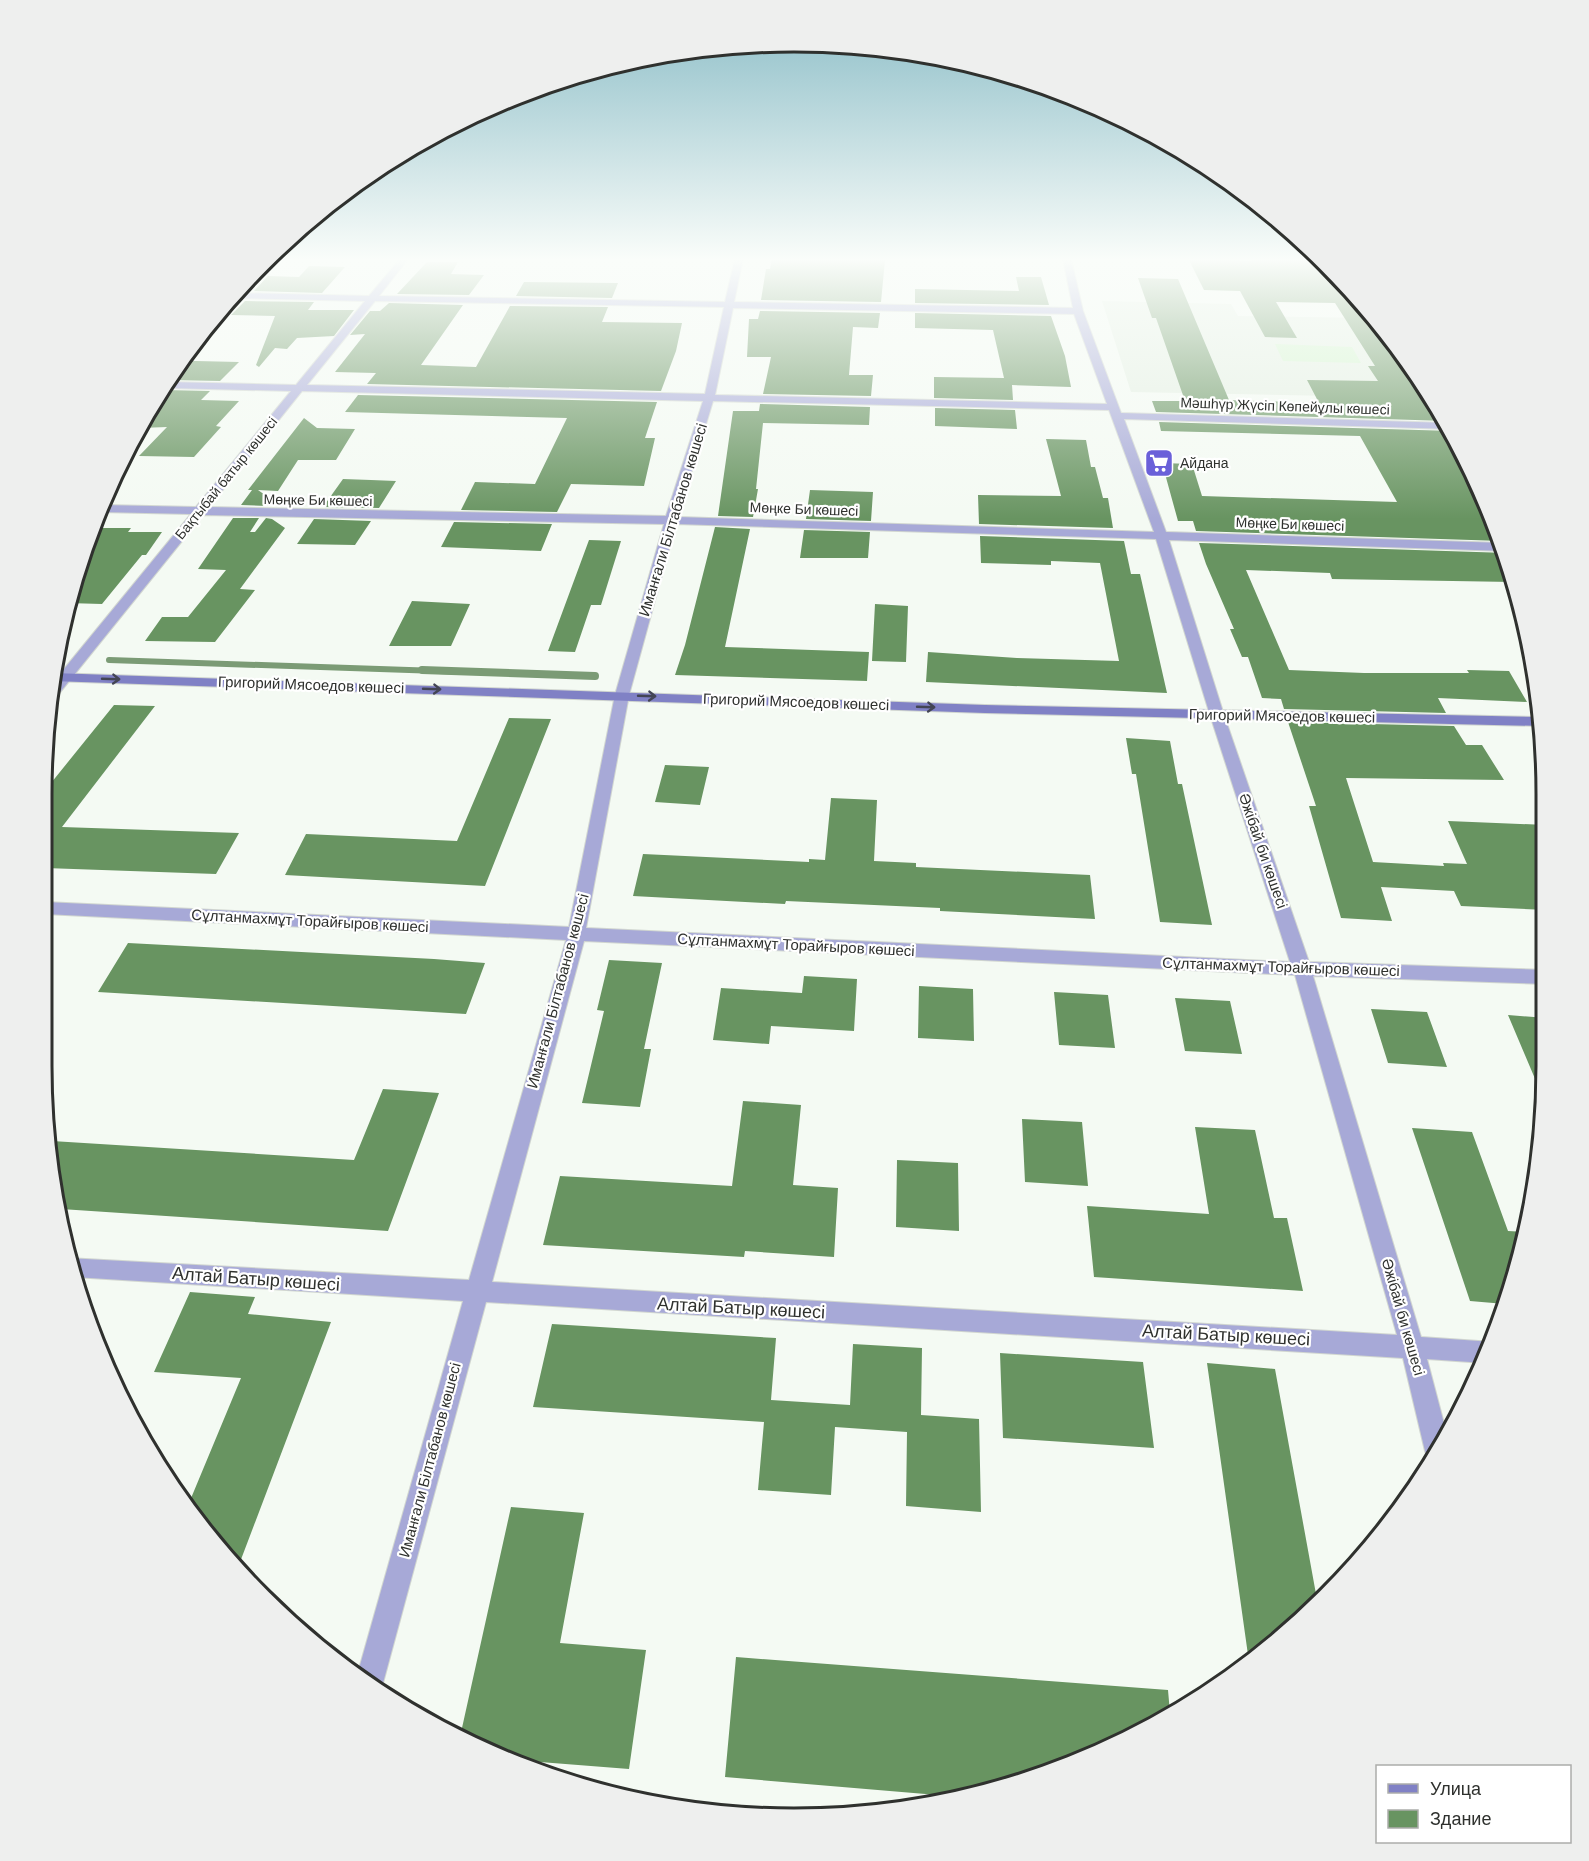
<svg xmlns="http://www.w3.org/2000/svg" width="1589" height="1861" font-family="'DM Sans',sans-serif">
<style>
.built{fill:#e4efe2}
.green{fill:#d2f3cc}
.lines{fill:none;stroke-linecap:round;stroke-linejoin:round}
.stream-far1{stroke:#7b9b75;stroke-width:6}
.stream{stroke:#7b9b75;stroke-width:8}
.building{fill:#689461}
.street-casing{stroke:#d1d6d0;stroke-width:2}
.secondary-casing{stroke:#d1d6d0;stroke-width:2}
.street{fill:#a7a9d7;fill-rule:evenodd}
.secondary{fill:#8081c5;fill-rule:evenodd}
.oneway{stroke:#434554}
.labels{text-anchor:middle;stroke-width:4.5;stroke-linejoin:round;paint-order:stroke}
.far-street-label{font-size:14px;fill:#2f312e;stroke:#fff}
.far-poi-label{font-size:14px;fill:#2f312e;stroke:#fff;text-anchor:start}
.street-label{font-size:15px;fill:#2f312e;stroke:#fff}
.near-street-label{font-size:18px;fill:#2f312e;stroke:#fff}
.rim{fill:none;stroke:#2f312e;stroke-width:3}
</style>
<rect width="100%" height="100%" fill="#f4faf3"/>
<path class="built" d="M 1102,301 L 1231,304 L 1238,316 L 1374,318 L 1432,398 L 1131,392 Z"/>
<path class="green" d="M 1275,344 L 1352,347 L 1361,363 L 1283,361 Z"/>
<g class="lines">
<path class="stream-far1" d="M 109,660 L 468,672"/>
<path class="stream" d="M 422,670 L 595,676"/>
</g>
<path class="building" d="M 772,259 L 885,260 L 881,302 L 761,300 L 766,269 L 770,269 Z
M 1251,259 L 1318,259 L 1360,298 L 1447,421 L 1156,412 L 1152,401 L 1185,401 L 1156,318 L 1152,318 L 1138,278 L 1178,279 L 1229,400 L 1319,403 L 1307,380 L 1378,381 L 1368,366 L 1375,366 L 1335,303 L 1276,302 L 1297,338 L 1265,337 L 1240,291 L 1204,290 L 1189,260 L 1252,261 Z
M 427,262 L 458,262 L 451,274 L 484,275 L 469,295 L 397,294 Z
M 309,266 L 345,267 L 322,293 L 254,291 L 268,276 L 299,277 Z
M 1016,277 L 1041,277 L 1049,305 L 915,303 L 915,289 L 1019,291 Z
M 524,282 L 618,283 L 612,298 L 516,296 Z
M 245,301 L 314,302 L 308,310 L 354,310 L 334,336 L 297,338 L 287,349 L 275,348 L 259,367 L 256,365 L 275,316 L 231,315 Z
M 389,303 L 463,305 L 421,365 L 476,367 L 510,306 L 608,307 L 602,322 L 682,323 L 676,351 L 661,391 L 367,384 L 376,373 L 335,372 L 365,334 L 350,335 L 370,311 L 380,311 Z
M 760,311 L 880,313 L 878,328 L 853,327 L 849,375 L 873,375 L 871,396 L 763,394 L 771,357 L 747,357 L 749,319 L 758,319 Z
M 915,313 L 1051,316 L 1065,356 L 1071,387 L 1012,385 L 1013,400 L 934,398 L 934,377 L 1004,378 L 993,330 L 915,328 Z
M 182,361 L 196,361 L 239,362 L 220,381 L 171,380 Z
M 164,390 L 210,391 L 201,400 L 239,401 L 216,426 L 221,427 L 194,457 L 139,456 L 167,427 L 140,428 Z
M 358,395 L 657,402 L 645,438 L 655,438 L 644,486 L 571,484 L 557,512 L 461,510 L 475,482 L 535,484 L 567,418 L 345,412 Z
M 760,404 L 870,407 L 869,425 L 763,423 L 756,489 L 758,489 L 753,517 L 718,516 L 733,411 L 759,411 Z
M 935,408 L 1015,410 L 1017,429 L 935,426 Z
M 304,418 L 317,428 L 355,429 L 336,460 L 298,460 L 278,491 L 258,490 L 272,500 L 267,506 L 241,505 L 252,490 L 248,490 Z
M 1159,422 L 1452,431 L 1502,541 L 1196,531 L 1193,521 L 1178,521 L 1162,463 L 1192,464 L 1202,496 L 1397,502 L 1360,436 L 1161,431 Z
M 1046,439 L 1086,440 L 1091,467 L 1095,467 L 1103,498 L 1108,498 L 1113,528 L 979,524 L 978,495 L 1061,496 Z
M 343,479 L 371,480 L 396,481 L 379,508 L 323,507 Z
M 810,490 L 873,492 L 871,521 L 806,519 Z
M 233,518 L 259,518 L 250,532 L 255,532 L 266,518 L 272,519 L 285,528 L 240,589 L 255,590 L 215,642 L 145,641 L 162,617 L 188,617 L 226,570 L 198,569 Z
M 314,519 L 371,521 L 355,545 L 297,544 Z
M 454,522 L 552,524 L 541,551 L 441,547 Z
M 715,527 L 750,529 L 725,647 L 869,652 L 867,681 L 675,675 L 685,645 Z
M 95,528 L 131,528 L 128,532 L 162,532 L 146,555 L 142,555 L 102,604 L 67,603 Z
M 804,530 L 870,532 L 868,558 L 800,558 Z
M 980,536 L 1124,541 L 1131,574 L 1140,574 L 1167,693 L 926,682 L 928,652 L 1017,658 L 1119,661 L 1100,563 L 1051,561 L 1051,565 L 981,563 Z
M 589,540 L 621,541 L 601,605 L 591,605 L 575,652 L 548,651 Z
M 1199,543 L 1507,553 L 1513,582 L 1332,579 L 1330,573 L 1246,570 L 1289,670 L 1364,673 L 1469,673 L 1467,670 L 1509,671 L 1527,702 L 1438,698 L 1446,713 L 1284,709 L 1281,699 L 1262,698 L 1248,657 L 1242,657 L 1230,629 L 1234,629 L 1206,564 Z
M 412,601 L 470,604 L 451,646 L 389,646 Z
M 875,604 L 908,606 L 906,662 L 872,661 Z
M 114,705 L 155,706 L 62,827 L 239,833 L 216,874 L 45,868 L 47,788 Z
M 509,718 L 551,719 L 485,886 L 285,875 L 306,834 L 457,841 Z
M 1288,722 L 1454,726 L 1466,745 L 1482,745 L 1504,780 L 1346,778 L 1373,862 L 1444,866 L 1443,863 L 1467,864 L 1448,821 L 1546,825 L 1546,910 L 1461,906 L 1454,891 L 1381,887 L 1392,921 L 1341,918 L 1309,806 L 1316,806 Z
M 1126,738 L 1170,741 L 1178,784 L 1182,784 L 1212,925 L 1160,922 L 1136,774 L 1132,774 Z
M 665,765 L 709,767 L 700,805 L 655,802 Z
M 831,798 L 877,800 L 874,861 L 916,863 L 916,867 L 1090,875 L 1095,919 L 940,911 L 940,908 L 786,901 L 785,904 L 633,896 L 643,854 L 809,862 L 809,859 L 825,860 Z
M 128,943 L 434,959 L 485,963 L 466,1014 L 98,992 Z
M 609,960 L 662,963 L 644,1049 L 651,1049 L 640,1107 L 582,1103 L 604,1011 L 597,1010 Z
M 804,976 L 857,979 L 854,1031 L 771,1026 L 769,1044 L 713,1040 L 721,988 L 802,993 Z
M 919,986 L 973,989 L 974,1041 L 918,1038 Z
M 1054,992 L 1108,995 L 1115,1048 L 1059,1045 Z
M 1175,998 L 1230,1001 L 1242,1054 L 1185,1051 Z
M 1371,1009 L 1427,1012 L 1447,1067 L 1388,1063 Z
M 1508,1015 L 1547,1018 L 1547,1067 L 1544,1100 Z
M 383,1089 L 439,1093 L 388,1231 L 61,1209 L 52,1141 L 354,1160 Z
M 743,1101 L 801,1105 L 793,1185 L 838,1188 L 834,1257 L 745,1251 L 744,1257 L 543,1245 L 560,1176 L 732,1186 Z
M 1022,1119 L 1082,1122 L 1088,1186 L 1025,1182 Z
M 1195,1127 L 1255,1130 L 1274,1218 L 1287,1218 L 1303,1291 L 1094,1277 L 1087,1206 L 1209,1214 Z
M 1412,1128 L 1472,1132 L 1508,1231 L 1527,1232 L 1505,1304 L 1470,1301 Z
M 897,1160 L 958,1163 L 959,1231 L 896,1227 Z
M 190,1292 L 255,1297 L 248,1314 L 331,1322 L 237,1570 L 229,1563 L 189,1503 L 241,1378 L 154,1372 Z
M 552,1324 L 776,1338 L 771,1400 L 850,1405 L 853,1344 L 922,1348 L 921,1415 L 979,1419 L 981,1512 L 906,1506 L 907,1432 L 835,1427 L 831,1495 L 758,1490 L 764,1422 L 533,1407 Z
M 1000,1353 L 1143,1362 L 1154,1448 L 1003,1438 Z
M 1207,1363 L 1275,1369 L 1318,1605 L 1249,1662 Z
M 511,1507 L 584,1513 L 560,1643 L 646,1650 L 629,1769 L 502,1759 L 460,1737 Z
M 736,1657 L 1168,1690 L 1170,1713 L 1037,1779 L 961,1797 L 725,1777 Z"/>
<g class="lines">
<g class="street-casing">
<path id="street" d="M 400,259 L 408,259 L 379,296 L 725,302 L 735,259 L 743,259 L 734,302 L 1073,308 L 1063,259 L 1071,259 L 1083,311 L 1121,413 L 1448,423 L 1451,429 L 1124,419 L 1166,532 L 1503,543 L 1506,551 L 1169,540 L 1224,715 L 1309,962 L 1547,970 L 1547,984 L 1313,976 L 1421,1337 L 1493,1342 L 1485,1363 L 1427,1359 L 1447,1435 L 1433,1461 L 1429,1460 L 1425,1451 L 1403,1358 L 486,1302 L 380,1694 L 357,1676 L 463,1301 L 74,1277 L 67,1258 L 469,1280 L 566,940 L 45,914 L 45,902 L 569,927 L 615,695 L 664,524 L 203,515 L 53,701 L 48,702 L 51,685 L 191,514 L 101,512 L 103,505 L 196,507 L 291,391 L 166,388 L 169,382 L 296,385 L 365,301 L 233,298 L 238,293 L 369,296 ZM 375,301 L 724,307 L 705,394 L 307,385 ZM 733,308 L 1074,314 L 1107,404 L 715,395 ZM 302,391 L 703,401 L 666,516 L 209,507 ZM 713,401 L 1109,410 L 1154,532 L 678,517 ZM 676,524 L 1156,539 L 1210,715 L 1290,962 L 586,928 L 629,695 ZM 584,941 L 1295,975 L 1397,1335 L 492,1282 Z"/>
</g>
<g class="secondary-casing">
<path id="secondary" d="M 53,673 L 985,705 L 1540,717 L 1542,726 L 985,713 L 52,681 Z"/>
</g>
<use href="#street" class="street"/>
<use href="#secondary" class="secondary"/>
</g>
<defs><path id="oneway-shaft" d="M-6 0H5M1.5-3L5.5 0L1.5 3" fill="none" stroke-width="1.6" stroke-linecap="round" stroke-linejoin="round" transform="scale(1.5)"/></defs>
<g class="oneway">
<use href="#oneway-shaft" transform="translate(111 679) rotate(2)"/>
<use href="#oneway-shaft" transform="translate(432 689) rotate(2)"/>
<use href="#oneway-shaft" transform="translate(647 696) rotate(2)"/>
<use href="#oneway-shaft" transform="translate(926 707) rotate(2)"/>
</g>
<linearGradient id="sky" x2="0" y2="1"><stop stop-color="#89bcc6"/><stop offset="0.5" stop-color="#fafdfa"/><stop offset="1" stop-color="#fafdfa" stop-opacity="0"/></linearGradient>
<rect width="1589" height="519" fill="url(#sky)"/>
<defs>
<g id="supermarket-square" transform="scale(1.5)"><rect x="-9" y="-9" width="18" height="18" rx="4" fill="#6a60d9" stroke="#fff"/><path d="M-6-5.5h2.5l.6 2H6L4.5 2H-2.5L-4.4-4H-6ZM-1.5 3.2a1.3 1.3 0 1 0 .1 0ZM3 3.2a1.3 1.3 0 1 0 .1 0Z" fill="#fff"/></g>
</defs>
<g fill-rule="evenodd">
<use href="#supermarket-square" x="1159" y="463"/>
</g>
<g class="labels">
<g class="far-street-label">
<text transform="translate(1285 406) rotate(2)" y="5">Мәшһүр Жүсіп Көпейұлы көшесі</text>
<text transform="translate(226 478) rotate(-51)" y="5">Бақтыбай батыр көшесі</text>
<text transform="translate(318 500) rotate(1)" y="5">Мөңке Би көшесі</text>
<text transform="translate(804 509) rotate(2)" y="5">Мөңке Би көшесі</text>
<text transform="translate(1290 524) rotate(2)" y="5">Мөңке Би көшесі</text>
</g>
<g class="far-poi-label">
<text x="1180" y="468">Айдана</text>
</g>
<g class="street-label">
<text transform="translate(673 520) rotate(-73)" y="5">Иманғали Білтабанов көшесі</text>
<text transform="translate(311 685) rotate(2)" y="5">Григорий Мясоедов көшесі</text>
<text transform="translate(796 702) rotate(2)" y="5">Григорий Мясоедов көшесі</text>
<text transform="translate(1282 716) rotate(1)" y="5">Григорий Мясоедов көшесі</text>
<text transform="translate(1263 851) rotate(71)" y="5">Әжібай би көшесі</text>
<text transform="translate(310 921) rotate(3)" y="5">Сұлтанмахмұт Торайғыров көшесі</text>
<text transform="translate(796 945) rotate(3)" y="5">Сұлтанмахмұт Торайғыров көшесі</text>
<text transform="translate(1281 967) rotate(2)" y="5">Сұлтанмахмұт Торайғыров көшесі</text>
<text transform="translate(558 991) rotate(-75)" y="5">Иманғали Білтабанов көшесі</text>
<text transform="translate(1403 1317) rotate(74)" y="5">Әжібай би көшесі</text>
<text transform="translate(430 1460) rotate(-75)" y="5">Иманғали Білтабанов көшесі</text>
</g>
<g class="near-street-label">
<text transform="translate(256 1279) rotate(4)" y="6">Алтай Батыр көшесі</text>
<text transform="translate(741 1308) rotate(3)" y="6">Алтай Батыр көшесі</text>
<text transform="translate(1226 1335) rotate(3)" y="6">Алтай Батыр көшесі</text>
</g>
</g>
<path d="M0 0H1589V1861H0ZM794 52H794A742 742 0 0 1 1536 794V1066A742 742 0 0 1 794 1808H794A742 742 0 0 1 52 1066V794A742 742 0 0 1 794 52Z" fill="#eeefee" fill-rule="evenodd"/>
<path class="rim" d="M794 52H794A742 742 0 0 1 1536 794V1066A742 742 0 0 1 794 1808H794A742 742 0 0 1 52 1066V794A742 742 0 0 1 794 52Z"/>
<rect x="1376" y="1765" width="195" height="78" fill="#ffffff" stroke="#acadab" stroke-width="1.5"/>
<rect x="1388" y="1784" width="30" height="9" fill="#8081c5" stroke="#acadab" stroke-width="1.5"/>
<text x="1430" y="1795" font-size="18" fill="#2f312e">Улица</text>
<rect x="1388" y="1810" width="30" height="18" fill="#689461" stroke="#acadab" stroke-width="1.5"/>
<text x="1430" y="1825" font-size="18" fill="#2f312e">Здание</text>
</svg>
